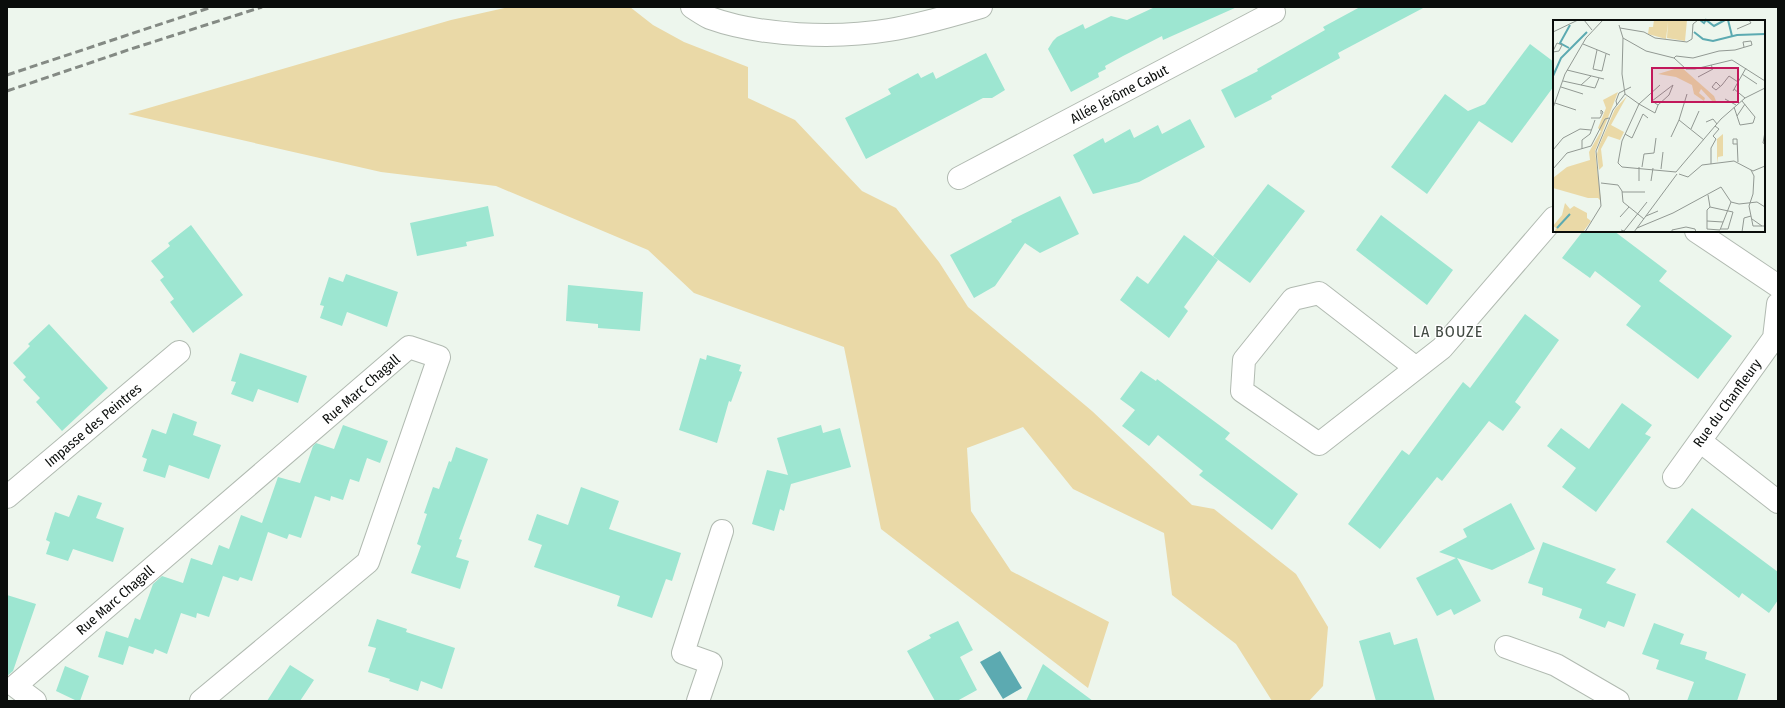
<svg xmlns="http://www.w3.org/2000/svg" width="1785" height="708" font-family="'Fira Sans Condensed',sans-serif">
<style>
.green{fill:#ead9a7}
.water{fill:#5caab1}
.building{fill:#9de6d1}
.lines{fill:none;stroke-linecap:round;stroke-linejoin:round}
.minor-casing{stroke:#b1bab1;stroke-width:24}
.minor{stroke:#fff;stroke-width:22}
.rail{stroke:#848a84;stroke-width:3;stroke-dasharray:8 4;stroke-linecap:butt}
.labels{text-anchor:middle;stroke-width:3;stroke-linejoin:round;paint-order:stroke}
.street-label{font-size:14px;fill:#0a0d0b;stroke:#fff}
.quarter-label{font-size:16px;letter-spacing:1px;fill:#424a43;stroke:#fff}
.inset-river{fill:none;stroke:#5caab1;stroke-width:2}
.inset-road{fill:none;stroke:#929993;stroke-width:1}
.view{fill:#c2185b;fill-opacity:0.15;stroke:#c2185b;stroke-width:2}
.inset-edge{fill:none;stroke:#0a0d0b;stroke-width:2}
</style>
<rect width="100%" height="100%" fill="#edf6ed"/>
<path class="green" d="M 509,7 L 630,7 L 653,25 L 684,42 L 748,67 L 748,98 L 795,120 L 862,191 L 896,208 L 939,262 L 968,307 L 1092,411 L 1192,505 L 1214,509 L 1296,574 L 1328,627 L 1323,686 L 1309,701 L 1272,701 L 1236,644 L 1172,595 L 1164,533 L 1073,489 L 1023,427 L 967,448 L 971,511 L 1011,571 L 1109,622 L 1088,688 L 881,529 L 844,347 L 694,293 L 648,250 L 496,186 L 381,172 L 128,114 L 451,20 Z"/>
<path class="water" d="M 1000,651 L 1022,688 L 1003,699 L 980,662 Z"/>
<path class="building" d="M 1155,7 L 1237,7 L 1163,40 L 1162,36 L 1123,56 L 1105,66 L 1106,69 L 1098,73 L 1099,77 L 1071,92 L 1048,49 L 1053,41 L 1057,37 L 1083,24 L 1085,29 L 1111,16 L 1127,20 Z
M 1360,7 L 1425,7 L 1338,53 L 1340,58 L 1271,96 L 1272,99 L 1235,118 L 1221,90 L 1258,71 L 1257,69 L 1325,30 L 1323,27 Z
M 1530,44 L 1554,62 L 1554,86 L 1512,143 L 1479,121 L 1427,194 L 1391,167 L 1445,94 L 1468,111 L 1485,104 Z
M 986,53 L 1005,90 L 992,98 L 983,98 L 866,159 L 845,118 L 891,94 L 888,89 L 918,73 L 921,78 L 933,72 L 936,79 Z
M 1190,119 L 1205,147 L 1139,182 L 1093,194 L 1073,155 L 1103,138 L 1105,143 L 1130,129 L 1134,138 L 1158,125 L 1162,134 Z
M 1268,184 L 1305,211 L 1250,283 L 1213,256 Z
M 1060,196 L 1079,234 L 1040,253 L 1025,243 L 995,286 L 974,298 L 950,255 L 1012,222 L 1011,220 Z
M 488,206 L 494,236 L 466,242 L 467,246 L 417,256 L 410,223 Z
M 1381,215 L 1453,270 L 1427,305 L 1356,250 Z
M 191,225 L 243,295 L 193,333 L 170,302 L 174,299 L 160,280 L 164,277 L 151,261 L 170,246 L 168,243 Z
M 1583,231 L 1614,231 L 1667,271 L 1659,281 L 1732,336 L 1698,379 L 1626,325 L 1641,306 L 1595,271 L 1590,278 L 1562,258 Z
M 1184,235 L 1218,260 L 1184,307 L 1188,311 L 1169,338 L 1120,300 L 1137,276 L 1148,284 Z
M 346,274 L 398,292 L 387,327 L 347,312 L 342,326 L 320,318 L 324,306 L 320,305 L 329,277 L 343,282 Z
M 568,285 L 643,292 L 640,331 L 598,328 L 598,324 L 566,321 Z
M 1525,314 L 1559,340 L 1515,402 L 1521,407 L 1503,431 L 1489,421 L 1442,481 L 1437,477 L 1380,549 L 1348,524 L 1402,450 L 1409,455 L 1463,382 L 1470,388 Z
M 49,324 L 108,388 L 62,431 L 36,402 L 40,398 L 23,380 L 26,377 L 13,363 L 30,346 L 28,344 Z
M 240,353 L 307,376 L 298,403 L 258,389 L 253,402 L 231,394 L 236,382 L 231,381 Z
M 707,355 L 741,365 L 739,371 L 742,372 L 731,402 L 729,401 L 717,443 L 679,430 L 700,358 L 706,360 Z
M 1141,371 L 1156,381 L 1157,379 L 1230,433 L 1225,439 L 1298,494 L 1272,530 L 1199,475 L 1203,471 L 1158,435 L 1149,446 L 1122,426 L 1135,410 L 1120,399 Z
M 1622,403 L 1652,425 L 1645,434 L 1651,437 L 1596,512 L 1562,487 L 1576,468 L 1547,446 L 1561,428 L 1589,449 Z
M 173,413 L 197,422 L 193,435 L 221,445 L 209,479 L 169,465 L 165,478 L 143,471 L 147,459 L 142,457 L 152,429 L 166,434 Z
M 343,425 L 388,441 L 380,463 L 367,458 L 359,482 L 350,479 L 343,500 L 331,496 L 330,501 L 315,496 L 301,538 L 289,534 L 287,539 L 268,532 L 252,581 L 240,577 L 238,581 L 223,576 L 209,617 L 197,613 L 196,618 L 181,613 L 167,654 L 155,649 L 153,654 L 129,646 L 123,665 L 98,657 L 106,631 L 128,638 L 135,618 L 140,620 L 153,584 L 162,576 L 183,583 L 191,558 L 212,565 L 219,545 L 229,549 L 241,515 L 262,523 L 278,477 L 300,483 L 313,446 L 316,443 L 334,449 Z
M 821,425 L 823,433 L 840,428 L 851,467 L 791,484 L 784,511 L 780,509 L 774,531 L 752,524 L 767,470 L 788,475 L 777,438 Z
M 456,447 L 488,459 L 459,539 L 462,540 L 456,557 L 469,561 L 460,589 L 411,573 L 421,546 L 417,544 L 427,514 L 424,513 L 433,487 L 439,489 L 449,461 L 451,462 Z
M 581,487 L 619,501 L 609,529 L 681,553 L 672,581 L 666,579 L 652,618 L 617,606 L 620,596 L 534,567 L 542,545 L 528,540 L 537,514 L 568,525 Z
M 78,495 L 102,503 L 96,518 L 124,528 L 113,562 L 73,549 L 68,561 L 46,554 L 50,542 L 46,540 L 55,512 L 69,517 Z
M 1511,503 L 1535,549 L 1492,570 L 1457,558 L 1481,601 L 1454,615 L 1451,609 L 1437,616 L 1416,578 L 1456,558 L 1439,552 L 1467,537 L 1463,529 Z
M 1692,508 L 1778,572 L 1778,600 L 1769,613 L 1742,593 L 1739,598 L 1666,542 Z
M 1543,542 L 1616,569 L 1606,583 L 1636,594 L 1624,627 L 1608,621 L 1605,628 L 1579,618 L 1582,609 L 1542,595 L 1543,588 L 1528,583 Z
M 7,595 L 36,604 L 13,671 L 7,676 Z
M 377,619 L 407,629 L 406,632 L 455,648 L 442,689 L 421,681 L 418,691 L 389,681 L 390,679 L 368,672 L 376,648 L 368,646 Z
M 958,621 L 973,650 L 960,657 L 977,690 L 957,701 L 935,701 L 907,651 L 931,638 L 929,635 Z
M 1654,623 L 1684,634 L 1680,644 L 1707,652 L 1705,659 L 1746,674 L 1737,701 L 1687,701 L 1694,682 L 1656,669 L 1659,660 L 1642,654 Z
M 1390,632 L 1394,645 L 1417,638 L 1435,701 L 1376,701 L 1359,641 Z
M 1043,664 L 1093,701 L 1026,701 Z
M 290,665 L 314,680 L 300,701 L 267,701 Z
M 65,666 L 89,676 L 80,701 L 77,701 L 56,691 Z"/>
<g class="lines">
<g class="minor-casing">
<path id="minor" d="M 692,7 C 698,11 704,15 710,18 C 760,36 836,39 889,30 C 920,25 950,16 981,7
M 959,178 L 1274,12 L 1271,7
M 1696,231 L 1778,286
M 1416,368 L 1319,293 L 1293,299 L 1244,360 L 1242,391 L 1319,444 L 1442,348 L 1554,218
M 1700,441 L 1778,502
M 1674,477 L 1774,338 L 1778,304
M 7,497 L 179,352
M 1506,647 L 1556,665 L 1618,701
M 35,701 L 15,686 L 409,347 L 439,357 L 368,562 L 201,701
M 698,701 L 711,663 L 683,653 L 722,531"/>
</g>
<use href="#minor" class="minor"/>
<path class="rail" d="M 7,75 L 212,7
M 7,91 L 131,49 L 262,7"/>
</g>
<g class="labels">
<g class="street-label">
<text transform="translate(1119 94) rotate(-28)" y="5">Allée Jérôme Cabut</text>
<text transform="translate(361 389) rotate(-41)" y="5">Rue Marc Chagall</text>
<text transform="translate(1727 403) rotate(-54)" y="5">Rue du Chanfleury</text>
<text transform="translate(93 425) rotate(-40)" y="5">Impasse des Peintres</text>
<text transform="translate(115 600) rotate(-41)" y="5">Rue Marc Chagall</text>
</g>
<g class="quarter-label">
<text x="1448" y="337">LA BOUZE</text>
</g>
</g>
<g transform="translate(1553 20)">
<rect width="212" height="212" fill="#edf6ed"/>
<path d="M 101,0 L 134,0 L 132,21 L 114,18 L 115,2 L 113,19 L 95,14 L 96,7 L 100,7 ZM 128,47 L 161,76 L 163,81 L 160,82 L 148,69 L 146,73 L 152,78 L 151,81 L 141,74 L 139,65 L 123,57 L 105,54 ZM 65,72 L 42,131 L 48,181 L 45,178 L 35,178 L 0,168 L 0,158 L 14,147 L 37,140 L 36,132 L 48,111 L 45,108 L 53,88 L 50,80 ZM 74,76 L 58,105 L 71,112 L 67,120 L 55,116 L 48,129 L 50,146 L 46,150 L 44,134 L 46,126 L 62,89 ZM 170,114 L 170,136 L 165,137 L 164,143 L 164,119 ZM 12,183 L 17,189 L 21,186 L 34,193 L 34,198 L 38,201 L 30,212 L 2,211 L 3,208 L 0,206 L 9,195 Z" fill="#ead9a7"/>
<path class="inset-river" d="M 147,0 L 151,3 L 153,0 L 161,6 L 172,0M 175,0 L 179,16M 141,12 L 150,19 L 160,21 L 184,15 L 212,14M 16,28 L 7,23 L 17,5M 0,56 L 8,38 L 34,12M 4,208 L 17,194"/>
<path class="inset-road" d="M 31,0 L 39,10M 66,5 L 70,18 L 69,54 L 72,74M 67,8 L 91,12 L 102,18 L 134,22 L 139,19 L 140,4 L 145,0M 184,9 L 198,3 L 196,0M 0,12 L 25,0M 70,18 L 93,31 L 121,38 L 133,49 L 142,49 L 179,40 L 212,61M 30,24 L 57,35M 44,30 L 40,49 L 49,51 L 53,34M 0,31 L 4,23 L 9,25 L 6,31 L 0,32M 121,38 L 123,36 L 140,38 L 166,31 L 182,30 L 199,25 L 198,21 L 190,22 L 191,27M 14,50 L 51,59M 189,54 L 204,64M 145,57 L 160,49 L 158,45M 10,61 L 42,68 L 46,58M 28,65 L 38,56M 107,65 L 86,84 L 69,121 L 65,143 L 69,147 L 123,152M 167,66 L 163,62 L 159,67 L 163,70 L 169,65 L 176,56 L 185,62M 8,67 L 30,74M 181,69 L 192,78M 180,71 L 193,48M 72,74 L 86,84M 172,79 L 183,85M 2,83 L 23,90M 86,84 L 102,93M 64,85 L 63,81 L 66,73 L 78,67M 181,87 L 187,105 L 200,103 L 202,97 L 189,81M 0,88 L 12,54 L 33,18 L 50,0M 102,93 L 105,85 L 99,81 L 120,65 L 116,75 L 105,85M 184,96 L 192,84M 38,98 L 47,98 L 50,92 L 48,90 L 48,94M 126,100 L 151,120M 153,102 L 160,99 L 164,104M 138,109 L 146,91M 212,112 L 210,123 L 212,124M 72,114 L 79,118 L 90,94 L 95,98M 118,117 L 126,100 L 134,74M 184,124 L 180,124 L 180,119 L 184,119 L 185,142M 29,129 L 29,120 L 37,114 L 42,100M 0,130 L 10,118 L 27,109 L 38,110M 158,144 L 158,128 L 163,119 L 160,116 L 166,109 L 162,106M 89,147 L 91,134 L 101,133 L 103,118M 0,149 L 14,133 L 38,126 L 52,99 L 56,98M 108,149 L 110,132M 198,150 L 201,156 L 200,174 L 196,186 L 200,206 L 212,206M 123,152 L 168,99 L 192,78 L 212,68M 126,154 L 135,157 L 149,145 L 181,141 L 200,151 L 212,146M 86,161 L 86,147M 98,161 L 100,148M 48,163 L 65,165 L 69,171 L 70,182 L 91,199M 69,172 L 92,172M 155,175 L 157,187 L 180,192 L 175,209 L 168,209M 93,196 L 105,191M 67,197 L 76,187M 199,199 L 209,206M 154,201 L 154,190 L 157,187M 84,208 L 120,193 L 168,167 L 178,182 L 186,184 L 204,182 L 212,187M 68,210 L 71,211 L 94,182M 167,210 L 154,209 L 154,201 L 170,202M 167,210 L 178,182M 32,212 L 48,186 L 43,131 L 60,90 L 72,74M 81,212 L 124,154M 119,212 L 119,210 L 133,207 L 142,209 L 143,212M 189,212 L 191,198 L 198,196"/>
<path class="view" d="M 99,48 L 185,48 L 185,82 L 99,82 Z"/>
<rect width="212" height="212" class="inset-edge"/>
</g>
<rect width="1785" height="708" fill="none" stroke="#0a0d0b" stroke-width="16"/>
</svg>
